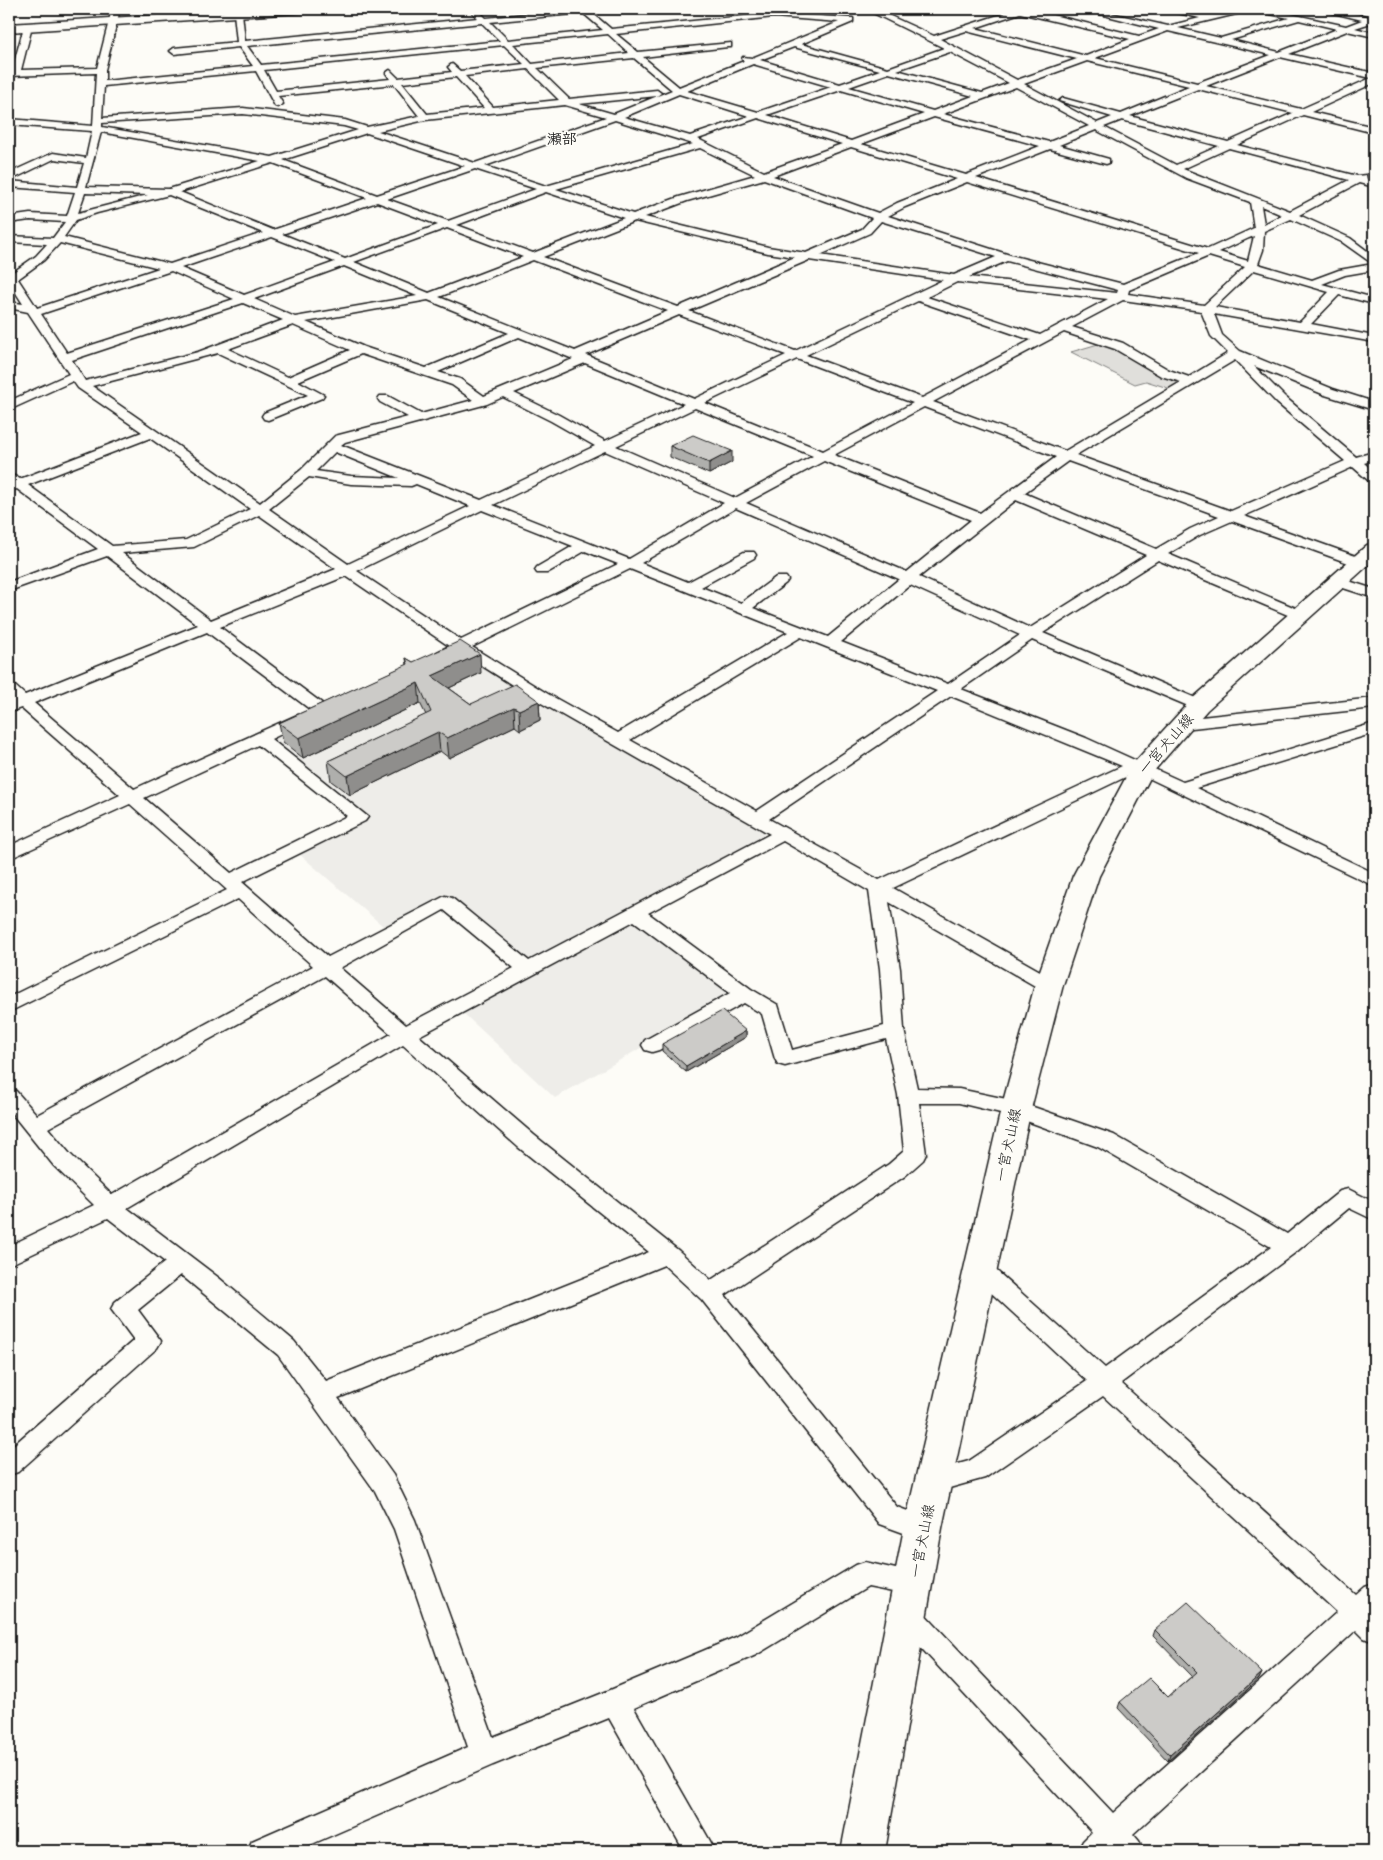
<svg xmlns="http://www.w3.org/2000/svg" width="1383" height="1860" font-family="'Patrick Hand','Klee One',sans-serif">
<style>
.built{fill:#eeede9}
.green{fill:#e0dfdb;stroke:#7e7e7c}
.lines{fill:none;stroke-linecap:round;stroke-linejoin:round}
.street-casing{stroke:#1c1c1c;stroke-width:3}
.secondary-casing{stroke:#1c1c1c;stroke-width:3}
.primary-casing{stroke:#1c1c1c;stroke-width:3}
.street{fill:#fdfcf7;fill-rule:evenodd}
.secondary{fill:#fdfcf7;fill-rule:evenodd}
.primary{fill:#fdfcf7;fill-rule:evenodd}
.wall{fill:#afafac;stroke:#1c1c1c}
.shaded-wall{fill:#8f8e8c;stroke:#1c1c1c}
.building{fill:#cccbc8;stroke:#1c1c1c}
.labels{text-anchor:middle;stroke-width:4;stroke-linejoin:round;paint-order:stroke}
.far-quarter-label{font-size:15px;font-weight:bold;fill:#1c1c1c;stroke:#fdfcf7}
.street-label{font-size:15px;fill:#1c1c1c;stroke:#fdfcf7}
</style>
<rect width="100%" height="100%" fill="#fdfcf7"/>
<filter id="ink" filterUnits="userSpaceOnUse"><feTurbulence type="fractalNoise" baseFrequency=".02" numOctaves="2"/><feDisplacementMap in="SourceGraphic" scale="10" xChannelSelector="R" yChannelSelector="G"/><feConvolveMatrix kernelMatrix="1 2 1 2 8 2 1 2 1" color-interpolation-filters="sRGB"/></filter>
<g filter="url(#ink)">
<path class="built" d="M 461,655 L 764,832 L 763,838 L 527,969 L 445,902 L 390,932 L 298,853 L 364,817 L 270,741 L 271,736 Z
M 631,922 L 640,922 L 730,989 L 728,997 L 555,1098 L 463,1013 Z"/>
<path class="green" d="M 1105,342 L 1183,382 L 1171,389 L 1146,381 L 1135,384 L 1071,352 Z"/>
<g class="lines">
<g class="street-casing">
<path id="street" d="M 112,9 L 120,9 L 105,70 L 105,81 L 253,66 L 239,47 L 174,54 L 170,51 L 174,48 L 237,42 L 234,13 L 238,11 L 242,13 L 245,41 L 478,18 L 469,9 L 477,9 L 486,18 L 575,9 L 600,9 L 591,12 L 611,29 L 774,13 L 850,18 L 853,18 L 853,22 L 801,44 L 888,68 L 944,48 L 865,9 L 875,9 L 934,36 L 1011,11 L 1010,9 L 1028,9 L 1139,36 L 1159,29 L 1080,9 L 1093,9 L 1168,26 L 1200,18 L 1169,11 L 1168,9 C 1183,9 1198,16 1211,15 C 1224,15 1236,9 1250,9 L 1249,11 L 1178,28 L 1221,38 L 1289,18 L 1256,11 L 1255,9 L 1268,9 L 1346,26 L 1362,20 L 1325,11 L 1324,9 L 1337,9 L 1370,17 L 1374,16 L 1374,22 L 1355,28 L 1374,33 L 1374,37 L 1347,31 L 1289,54 L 1374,73 L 1374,83 L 1311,112 L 1374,127 L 1374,133 L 1303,115 L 1237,145 L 1357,176 L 1366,175 L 1367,179 L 1374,181 L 1374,187 L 1359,183 L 1299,215 L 1350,238 L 1374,256 L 1374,270 L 1345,275 L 1322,284 L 1374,298 L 1374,304 L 1339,295 L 1311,324 L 1374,336 L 1374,342 L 1214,314 L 1222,335 L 1240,351 L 1333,389 L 1374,402 L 1374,410 L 1325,395 L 1254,366 L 1285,397 L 1356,457 L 1374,452 L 1374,460 L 1364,463 L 1374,472 L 1374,482 L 1369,481 L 1353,467 L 1244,516 L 1364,559 L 1366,562 L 1364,565 L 1354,565 L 1232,521 L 1200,535 L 1168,554 L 1305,612 L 1308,615 L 1305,618 L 1295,618 L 1158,560 L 1043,633 L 1205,702 L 1207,705 L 1205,708 L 1193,708 L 1032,640 L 961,689 L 1086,738 L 1183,782 L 1374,723 L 1374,733 L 1196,788 L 1374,873 L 1374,886 L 1136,772 L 893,888 L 1056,980 L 1059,985 L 1056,990 L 1049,992 L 1042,990 L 889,902 L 900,969 L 904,1030 L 917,1088 L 959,1089 L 1016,1101 L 1114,1135 L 1287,1234 L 1340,1191 L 1348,1189 L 1374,1202 L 1374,1220 L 1349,1208 L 1296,1252 L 1121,1383 L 1356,1595 L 1365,1587 L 1374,1584 L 1374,1642 L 1364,1638 L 1356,1630 L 1133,1834 L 1139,1841 L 1144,1851 L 1078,1851 L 1083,1841 L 1092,1832 L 898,1623 L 894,1614 L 898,1605 L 907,1601 L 916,1605 L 1113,1813 L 1337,1612 L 1103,1396 L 985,1478 L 935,1492 L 926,1489 L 922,1481 L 926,1473 L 969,1461 L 1087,1381 L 973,1276 L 970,1270 L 973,1264 L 981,1261 L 989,1264 L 1105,1368 L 1271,1247 L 1098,1147 L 1013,1116 L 959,1103 L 919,1103 L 926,1154 L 923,1160 L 905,1176 L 725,1295 L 897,1507 L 932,1520 L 936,1528 L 932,1536 L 923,1540 L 879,1524 L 702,1300 L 664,1265 L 338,1398 L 393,1475 L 415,1520 L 493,1737 L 608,1691 L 736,1637 L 856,1565 L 865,1562 L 922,1575 L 926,1584 L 922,1593 L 913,1596 L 868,1587 L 756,1655 L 634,1708 L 710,1841 L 715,1851 L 684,1851 L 609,1718 L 493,1765 L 296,1851 L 247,1851 L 252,1841 L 468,1747 L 394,1529 L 375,1491 L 278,1355 L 181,1275 L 138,1310 L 161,1341 L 157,1348 L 18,1472 L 9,1475 L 9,1449 L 134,1340 L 111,1309 L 115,1302 L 165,1262 L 108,1218 L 9,1265 L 9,1246 L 94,1205 L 54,1166 L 9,1110 L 9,1089 L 16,1091 L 37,1115 L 313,966 L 238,899 L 9,1012 L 9,997 L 227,890 L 130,804 L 9,859 L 9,846 L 120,795 L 21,708 L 9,712 L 9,701 L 12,700 L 9,697 L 9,684 L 15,686 L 25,695 L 198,625 L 107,556 L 9,591 L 9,582 L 98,549 L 17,489 L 9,491 L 9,473 L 20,479 L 142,432 L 78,388 L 73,381 L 9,410 L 9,401 L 69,374 L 28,312 L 9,308 L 9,302 L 23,304 L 9,282 L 9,275 L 36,256 L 47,244 L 9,242 L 9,236 L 53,238 L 65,222 L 30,220 L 9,223 L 9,217 L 30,214 L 67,216 L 75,192 L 9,187 L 9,181 L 77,187 L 84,163 L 54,159 L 9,181 L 9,173 L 53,153 L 86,158 L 92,131 L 9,125 L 9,119 L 93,126 L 96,73 L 9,76 L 9,70 L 12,70 L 24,27 L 28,25 L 32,27 L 21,70 L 97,68 ZM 583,13 L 603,30 L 508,40 L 490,22 ZM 1020,13 L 1130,39 L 1086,56 L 975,28 ZM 774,17 L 839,22 L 752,58 L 743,57 L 742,59 L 744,61 L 679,87 L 643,57 L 728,47 L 731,47 L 731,43 L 638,52 L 616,34 ZM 1299,20 L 1337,29 L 1279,52 L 1231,40 ZM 482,23 L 500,41 L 261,65 L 247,46 ZM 966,31 L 1077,59 L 1017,80 L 940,39 ZM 1168,31 L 1271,55 L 1197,83 L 1095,58 ZM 608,34 L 629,53 L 532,64 L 513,44 ZM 504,45 L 524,64 L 460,71 L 452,64 L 448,67 L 452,72 L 398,78 L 390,70 L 386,73 L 390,79 L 276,91 L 264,70 ZM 794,47 L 880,70 L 840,84 L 760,60 ZM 950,52 L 1009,83 L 982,93 L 897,70 ZM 1280,57 L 1371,78 L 1301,109 L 1206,86 ZM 634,58 L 672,90 L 614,114 L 579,104 L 657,96 L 661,93 L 657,90 L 569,99 L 537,68 ZM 1087,61 L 1189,86 L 1121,114 L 1063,98 L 1059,101 L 1112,117 L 1097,123 L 1024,84 ZM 753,64 L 831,87 L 758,112 L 687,91 ZM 528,69 L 559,100 L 493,107 L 465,76 ZM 256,71 L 275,106 L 278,107 L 283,104 L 278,96 L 394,84 L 419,116 L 367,127 L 345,120 L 243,108 L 102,118 L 104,86 ZM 889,73 L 973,96 L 933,111 L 849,87 ZM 456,77 L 484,108 L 427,114 L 402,83 ZM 1016,87 L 1089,126 L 1049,142 L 943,114 ZM 1198,89 L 1293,113 L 1228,142 L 1130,116 ZM 841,90 L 924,114 L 851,141 L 767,115 ZM 679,94 L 749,116 L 690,136 L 624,117 ZM 565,105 L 606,117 L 475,163 L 378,131 L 425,120 ZM 243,114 L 344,126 L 358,130 L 272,157 L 102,127 L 102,123 ZM 934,117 L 1040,146 L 966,175 L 861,144 ZM 758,118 L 842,144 L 764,172 L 698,139 ZM 615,120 L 693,144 L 546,186 L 485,166 ZM 1122,120 L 1219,146 L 1176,165 L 1104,127 ZM 1096,130 L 1186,178 L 1250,202 L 1254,228 L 1208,249 L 976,178 L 1050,149 L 1106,164 L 1109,163 L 1109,159 L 1059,145 ZM 101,132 L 260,161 L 169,189 L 86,187 ZM 367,133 L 465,166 L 377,195 L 283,160 ZM 851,147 L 957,179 L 897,203 L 878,213 L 773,176 ZM 700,148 L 755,175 L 679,197 L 633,214 L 556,189 ZM 1229,148 L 1349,180 L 1290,211 L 1183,169 ZM 273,163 L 367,198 L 273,230 L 180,192 ZM 475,169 L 536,189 L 448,221 L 387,199 ZM 764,179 L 872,218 L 862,229 L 806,253 L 768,247 L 645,217 L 687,201 ZM 967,182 L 1199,253 L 1123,284 L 1010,255 L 888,216 L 905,207 ZM 546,192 L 624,218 L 533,253 L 457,225 ZM 85,193 L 148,195 L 78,213 ZM 169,195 L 263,233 L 170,264 L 64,237 L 76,220 L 97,213 ZM 377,202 L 438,225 L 345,259 L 282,234 ZM 1261,206 L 1282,215 L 1264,224 ZM 1291,219 L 1342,242 L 1373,264 L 1339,270 L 1312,280 L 1258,264 L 1263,250 L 1264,231 ZM 635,221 L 768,253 L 795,257 L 678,307 L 543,257 ZM 881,221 L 996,257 L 954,275 L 820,255 L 870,233 ZM 447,228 L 523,257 L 429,293 L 354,262 ZM 1254,236 L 1248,261 L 1219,252 L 1249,238 ZM 272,237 L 335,262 L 244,295 L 181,268 ZM 60,243 L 159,268 L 37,308 L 18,279 L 44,260 ZM 1209,256 L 1245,267 L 1204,305 L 1128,294 L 1129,290 ZM 533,260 L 668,311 L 575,351 L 439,297 ZM 809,260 L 943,280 L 795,351 L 689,311 ZM 1007,261 L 1118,290 L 1117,293 L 969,277 ZM 344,266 L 417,296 L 295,317 L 254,299 ZM 1254,270 L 1329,292 L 1300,322 L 1215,307 ZM 171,271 L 234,299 L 67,353 L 41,314 ZM 957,282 L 1108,299 L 1040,335 L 927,297 ZM 428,300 L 509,333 L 426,368 L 364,347 L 306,322 ZM 1123,300 L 1201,311 L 1211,336 L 1228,353 L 1189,377 L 1169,370 L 1123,343 L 1072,327 ZM 918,301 L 1031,340 L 922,398 L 806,355 ZM 243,303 L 283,320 L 198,352 L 85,381 L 72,360 ZM 679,315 L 786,355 L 694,399 L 586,355 ZM 293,325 L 350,350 L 288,377 L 228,349 ZM 1064,332 L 1115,349 L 1161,376 L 1181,382 L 1065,451 L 933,402 ZM 519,337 L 573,359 L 484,396 L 460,379 L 438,372 ZM 218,353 L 308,395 L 264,413 L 262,416 L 264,419 L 268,420 L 322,398 L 324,395 L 298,381 L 361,354 L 452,385 L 473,400 L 421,414 L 388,396 L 380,396 L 378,399 L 380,402 L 408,417 L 335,436 L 301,470 L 260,503 L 92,386 ZM 797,359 L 913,403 L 823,451 L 705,403 ZM 1235,360 L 1277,403 L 1345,461 L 1231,511 L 1076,455 ZM 585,363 L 684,404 L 605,441 L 559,415 L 514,393 ZM 503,397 L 551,421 L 595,446 L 481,500 L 341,445 L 345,442 L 487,404 ZM 924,407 L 1056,457 L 980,513 L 834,455 ZM 695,408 L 813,456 L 735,498 L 616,446 ZM 150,438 L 250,509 L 186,540 L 112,546 L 28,485 ZM 605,451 L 724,503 L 629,559 L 493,505 ZM 335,452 L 399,478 L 351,476 L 316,471 ZM 824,461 L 971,520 L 907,572 L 746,503 ZM 1068,461 L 1219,516 L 1190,529 L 1156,549 L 1024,493 ZM 309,477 L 351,484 L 411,486 L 416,484 L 470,506 L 348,564 L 269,509 ZM 1016,500 L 1146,555 L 1030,628 L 919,577 ZM 736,508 L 899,579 L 828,637 L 753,608 L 786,583 L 788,580 L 786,577 L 776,577 L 741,603 L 701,587 L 754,558 L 756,555 L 754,552 L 744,552 L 688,582 L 641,563 ZM 482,510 L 573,546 L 537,567 L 535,570 L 537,573 L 547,573 L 585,551 L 618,564 L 461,640 L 357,571 ZM 259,515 L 336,569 L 211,620 L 122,553 L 194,547 ZM 630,569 L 788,632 L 618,733 L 548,694 L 472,647 ZM 346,576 L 449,646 L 437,652 L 434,655 L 437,658 L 447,658 L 460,652 L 536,700 L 770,834 L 529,961 L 452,898 L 445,896 L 328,957 L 242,882 L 365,821 L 368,817 L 271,739 L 309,721 L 311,718 L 309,715 L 297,715 L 134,789 L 34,703 L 207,632 L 315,713 L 327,713 L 329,710 L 327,707 L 220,627 ZM 910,585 L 1020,635 L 948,684 L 841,642 ZM 801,637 L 937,691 L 757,811 L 630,740 ZM 951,696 L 1122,766 L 879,880 L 769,819 ZM 258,745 L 347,816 L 231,873 L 144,798 ZM 783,841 L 869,891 L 880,969 L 884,1026 L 792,1050 L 778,1005 L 751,989 L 648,913 ZM 444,910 L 514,968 L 406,1025 L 340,968 ZM 634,921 L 730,993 L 645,1040 L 642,1045 L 645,1050 L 652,1052 L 659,1050 L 744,1003 L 762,1014 L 775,1059 L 778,1064 L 785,1066 L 886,1039 L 898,1095 L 904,1151 L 889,1164 L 711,1280 L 679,1251 L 534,1135 L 419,1036 ZM 325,976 L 391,1034 L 112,1195 L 70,1154 L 48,1128 ZM 403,1045 L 518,1147 L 649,1252 L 326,1381 L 294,1341 L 219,1278 L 127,1208 Z
M 1339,578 L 1374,589 L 1374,598 L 1334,585 L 1332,582 L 1334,579 Z
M 1374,698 L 1374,708 L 1183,729 L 1177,727 L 1175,724 L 1177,721 L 1183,719 Z"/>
</g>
<g class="secondary-casing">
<path id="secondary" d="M 259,9 L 317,9 L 311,12 L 9,32 L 9,24 Z"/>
</g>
<g class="primary-casing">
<path id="primary" d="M 1374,543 L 1374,560 L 1207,710 L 1153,772 L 1099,876 L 1063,985 L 1031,1109 L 942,1528 L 885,1851 L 841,1851 L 904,1528 L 1001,1109 L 1035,985 L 1073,876 L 1133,764 L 1191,700 L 1367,545 Z"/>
</g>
<use href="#street" class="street"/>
<use href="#secondary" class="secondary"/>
<use href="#primary" class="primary"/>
</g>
<path class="wall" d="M 670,446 L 732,462 L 709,474 L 670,457 Z
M 406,658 L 413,662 L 481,673 L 449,688 L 471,704 L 539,701 L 540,720 L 520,730 L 515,726 L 449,758 L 440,751 L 350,795 L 331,781 L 328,761 L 426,715 L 420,703 L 303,758 L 283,742 L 279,723 L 407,665 Z
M 746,1031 L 746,1037 L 686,1072 L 662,1051 L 662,1044 Z
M 1155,1630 L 1262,1673 L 1259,1679 L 1168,1761 L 1118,1708 L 1120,1702 L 1168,1697 L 1192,1676 L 1153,1636 Z"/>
<path class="shaded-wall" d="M 732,451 L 732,462 L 709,474 L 709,463 Z
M 480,654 L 481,673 L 434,695 L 432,676 Z
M 418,683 L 420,703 L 303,758 L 299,738 Z
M 539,701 L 540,720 L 520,730 L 519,710 Z
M 514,707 L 515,726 L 449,758 L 447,738 Z
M 438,732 L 440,751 L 350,795 L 347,776 Z
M 746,1031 L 746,1037 L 686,1072 L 686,1066 Z
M 1262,1673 L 1259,1679 L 1168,1761 L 1170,1755 Z"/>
<path class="building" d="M 693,435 L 732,451 L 709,463 L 670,446 Z
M 460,641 L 480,654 L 432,676 L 471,704 L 515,684 L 539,701 L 519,710 L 514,707 L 447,738 L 438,732 L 347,776 L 328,761 L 431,712 L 418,683 L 299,738 L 279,723 L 408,664 L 406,658 L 413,662 Z
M 722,1011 L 746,1031 L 686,1066 L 662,1044 Z
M 1188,1602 L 1262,1673 L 1170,1755 L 1120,1702 L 1149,1678 L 1168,1697 L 1197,1672 L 1155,1630 Z"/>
</g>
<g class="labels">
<g class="far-quarter-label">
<text x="562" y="144">瀬部</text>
</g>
<g class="street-label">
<text transform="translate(1166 744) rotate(-49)" y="5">一宮犬山線</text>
<text transform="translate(1008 1145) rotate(-78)" y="5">一宮犬山線</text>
<text transform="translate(922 1541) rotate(-79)" y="5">一宮犬山線</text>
</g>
</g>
<rect width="1383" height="1860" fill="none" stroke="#fdfcf7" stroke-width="30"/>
<rect x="15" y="15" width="1353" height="1830" fill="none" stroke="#1c1c1c" stroke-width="2" filter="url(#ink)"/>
</svg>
